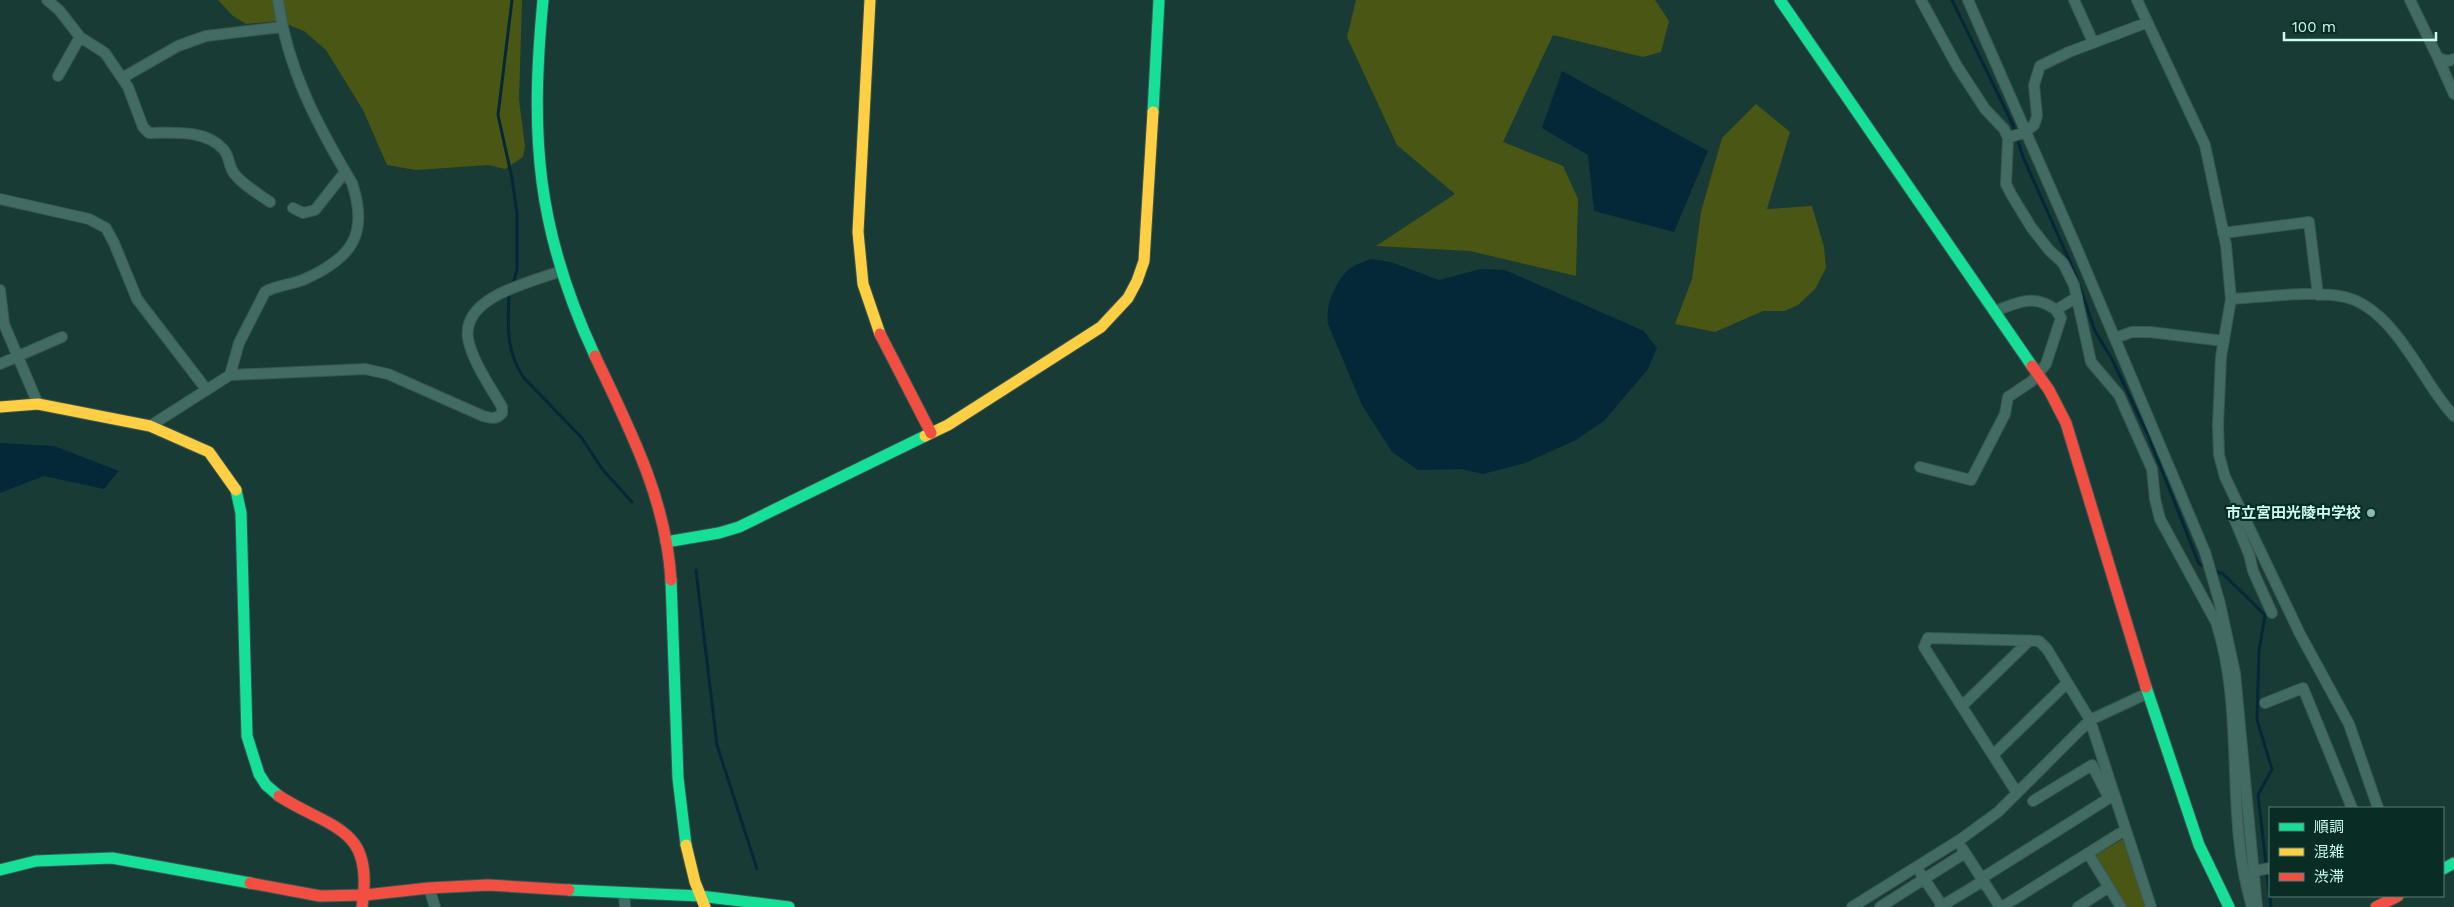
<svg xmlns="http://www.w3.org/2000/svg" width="2454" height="907" font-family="'Work Sans','Noto Sans JP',sans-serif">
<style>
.green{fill:#4a5613}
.water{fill:#042838}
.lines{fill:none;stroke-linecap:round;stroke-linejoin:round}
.stream{stroke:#042838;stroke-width:3}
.street-casing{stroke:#3a5750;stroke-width:12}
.fast-casing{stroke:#3a5750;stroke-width:13}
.slow-casing{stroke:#3a5750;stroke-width:13}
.jam-casing{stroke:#3a5750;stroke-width:13}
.street{stroke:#426b63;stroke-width:10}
.fast{stroke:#16e098;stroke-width:11}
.slow{stroke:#ffcf43;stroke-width:11}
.jam{stroke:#f24e42;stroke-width:11}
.poi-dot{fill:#8db9ae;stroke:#092c25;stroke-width:2}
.labels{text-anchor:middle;stroke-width:4.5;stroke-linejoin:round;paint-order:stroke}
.poi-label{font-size:15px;font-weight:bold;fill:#ccfdef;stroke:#092c25;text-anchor:end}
</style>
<rect width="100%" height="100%" fill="#193b35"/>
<path class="green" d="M 218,0 L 522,0 L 519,100 L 525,146 L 523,157 L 505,169 L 488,165 L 416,170 L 387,165 L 363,110 L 326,50 L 304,31 L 279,21 L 246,24 L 233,16 Z
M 1356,0 L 1655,0 L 1669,21 L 1661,52 L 1643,57 L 1553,35 L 1503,142 L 1563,166 L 1578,199 L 1576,276 L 1470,251 L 1376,246 L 1455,194 L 1397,145 L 1347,37 Z
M 1756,104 L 1790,132 L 1767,209 L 1812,206 L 1824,247 L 1826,268 L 1815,289 L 1798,305 L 1784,311 L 1763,311 L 1715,332 L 1675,324 L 1692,279 L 1701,212 L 1722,138 Z
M 2123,839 L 2147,907 L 2127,907 L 2096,855 Z"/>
<path class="water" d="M 1562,71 L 1708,151 L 1674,232 L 1594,211 L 1588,155 L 1542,128 Z
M 1370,259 L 1391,262 L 1439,280 L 1481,269 L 1505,270 L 1644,331 L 1657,348 L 1648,369 L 1604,421 L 1576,440 L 1525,463 L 1483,474 L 1461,469 L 1418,470 L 1392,452 L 1362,405 L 1328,324 C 1325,307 1335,282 1348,270 C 1354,265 1363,262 1370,259 Z
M 0,443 L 54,446 L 119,471 L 104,489 L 44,476 L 0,493 Z"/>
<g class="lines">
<path class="stream" d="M 512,0 L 498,115 L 512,178 L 517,214 L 517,269 L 513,285
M 1952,0 L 2013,125 L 2023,157 L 2075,273 L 2095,331 L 2112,359 L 2148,435 L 2199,564 L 2207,567
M 509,292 C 508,325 505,350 524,378 L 581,437 L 603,470 L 632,502
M 696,570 L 717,745 L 757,869
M 2213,570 L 2223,574 L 2265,615 L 2259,651 L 2257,720 L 2272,769 L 2258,795 L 2271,907"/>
<g class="street-casing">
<path id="street" d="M 47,0 L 59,10 L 80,37 L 105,53 L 128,87 L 143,127 L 149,133 C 172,133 205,129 223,149 C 229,155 228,162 232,170 C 237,181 260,195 270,202
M 1921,0 L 1957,66 L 1985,109 L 2004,129 L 2008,138 L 2006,184 L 2011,194 L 2031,227 L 2049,250 L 2063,263 L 2074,285 L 2091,362 L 2119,395 L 2152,469 L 2155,499 L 2160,519 L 2216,622 C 2246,714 2224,815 2252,907
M 1968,0 L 2075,244 L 2205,552 L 2220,604 L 2235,673 L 2257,907
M 2074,0 L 2093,42
M 2137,0 L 2205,145 L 2226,245 L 2231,299 L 2221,357 L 2218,425 L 2219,455 L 2225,477 L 2300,634 L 2349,724 L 2378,808
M 2410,0 L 2438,58 L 2448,61 L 2454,59
M 2438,58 L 2454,94
M 58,76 L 80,37
M 122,78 L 178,46 L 206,36 L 282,27
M 2008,138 L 2025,132 L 2034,125 L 2037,116 L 2034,85 L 2040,66 L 2069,52 L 2146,23
M 0,199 L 89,219 L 106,228 L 114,243 L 137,299 L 206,389
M 293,208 L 303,213 L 315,210 L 345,172
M 2223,233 L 2309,222 L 2318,295
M 0,290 L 4,324 L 38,404
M 2231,299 C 2264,297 2314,290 2345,297 C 2373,304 2393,329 2408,351 C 2424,373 2435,396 2454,416
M 1995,311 C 2017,303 2034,293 2056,310
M 2115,338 L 2132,332 L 2150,332 L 2224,341
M 0,364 L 62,337
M 230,375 L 239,343 L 265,292 C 277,285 292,285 305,279 C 352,258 369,234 352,183 C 317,125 287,68 278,0
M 150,426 L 230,375 L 365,369 L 388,374 L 483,416 C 491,418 496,420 502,413 L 502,407 C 491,388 471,359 468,338 C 462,296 532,282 561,271
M 1920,467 L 1971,480 L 2005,414 L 2008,397 L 2032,381 L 2046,364 L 2061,318 L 2056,310 L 2077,297
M 2236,501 L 2234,518 L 2249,554 L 2253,571 L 2272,613
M 2265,703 L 2303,688 L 2352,808
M 1962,706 L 2029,641
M 1993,755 L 2067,683
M 2017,793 L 1924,647 L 1928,638 L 2039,641 L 2047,649 L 2090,720 L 2151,907
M 2033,801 L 2092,765 L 2109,798
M 1962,848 L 2000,907
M 2088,853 L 2121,907
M 2255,871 L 2270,868
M 1921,874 L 1943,907
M 1982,878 L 2114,795
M 429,888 L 435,907
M 624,894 L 625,907
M 1852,907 L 1961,839 L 1998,812 L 2090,720 L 2148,693
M 1880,907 L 1965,853
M 1940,907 L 1983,881
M 2002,907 L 2125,830
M 2078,907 L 2109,887"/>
</g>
<g class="fast-casing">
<path id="fast" d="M 543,0 C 530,137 536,229 595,356
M 1780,0 L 2032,366
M 1153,112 L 1159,0
M 236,490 L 241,513 L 247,736 L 259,774 L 266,785 L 279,796
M 666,542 L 719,533 L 739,527 L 925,436
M 671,580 L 678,778 L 686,845
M 2146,687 L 2199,845 L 2229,907
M 2443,869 L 2454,863
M 0,870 L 36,861 L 112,858 L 250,883
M 569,890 L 700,896 L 789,907"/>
</g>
<g class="slow-casing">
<path id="slow" d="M 870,0 L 858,232 L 863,284 L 880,334
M 0,407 L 38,404 L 150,426 L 209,452 L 236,490
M 925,436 L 948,425 L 1101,327 L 1128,298 L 1137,281 L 1144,261 L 1153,112
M 686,845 L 695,882 L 705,907"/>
</g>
<g class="jam-casing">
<path id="jam" d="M 880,334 L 931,433
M 595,356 C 629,428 666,498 671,580
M 2032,366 L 2049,390 L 2066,423 L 2146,687
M 279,796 C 332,830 375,826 362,907
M 250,883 L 320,896 L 365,895 L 429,888 L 488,885 L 569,890
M 2376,907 L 2398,896"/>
</g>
<use href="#street" class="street"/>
<use href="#fast" class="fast"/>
<use href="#slow" class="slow"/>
<use href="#jam" class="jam"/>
</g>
<circle class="poi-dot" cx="2371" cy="513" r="5"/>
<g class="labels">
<g class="poi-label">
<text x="2361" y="518">市立宮田光陵中学校</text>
</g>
</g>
<rect x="2269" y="807" width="175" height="90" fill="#092c25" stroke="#578076"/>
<rect x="2279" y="823" width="25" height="8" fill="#16e098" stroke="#578076"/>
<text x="2314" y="832" font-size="15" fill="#ccfdef">順調</text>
<rect x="2279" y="848" width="25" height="8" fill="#ffcf43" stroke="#578076"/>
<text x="2314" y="857" font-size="15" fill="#ccfdef">混雑</text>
<rect x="2279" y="873" width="25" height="8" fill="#f24e42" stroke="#578076"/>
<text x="2314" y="882" font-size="15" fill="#ccfdef">渋滞</text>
<path d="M2284 32v8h152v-8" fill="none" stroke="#ccfdef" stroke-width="2.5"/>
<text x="2292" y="32" font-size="15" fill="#ccfdef" stroke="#092c25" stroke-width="4" paint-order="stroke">100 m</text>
</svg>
